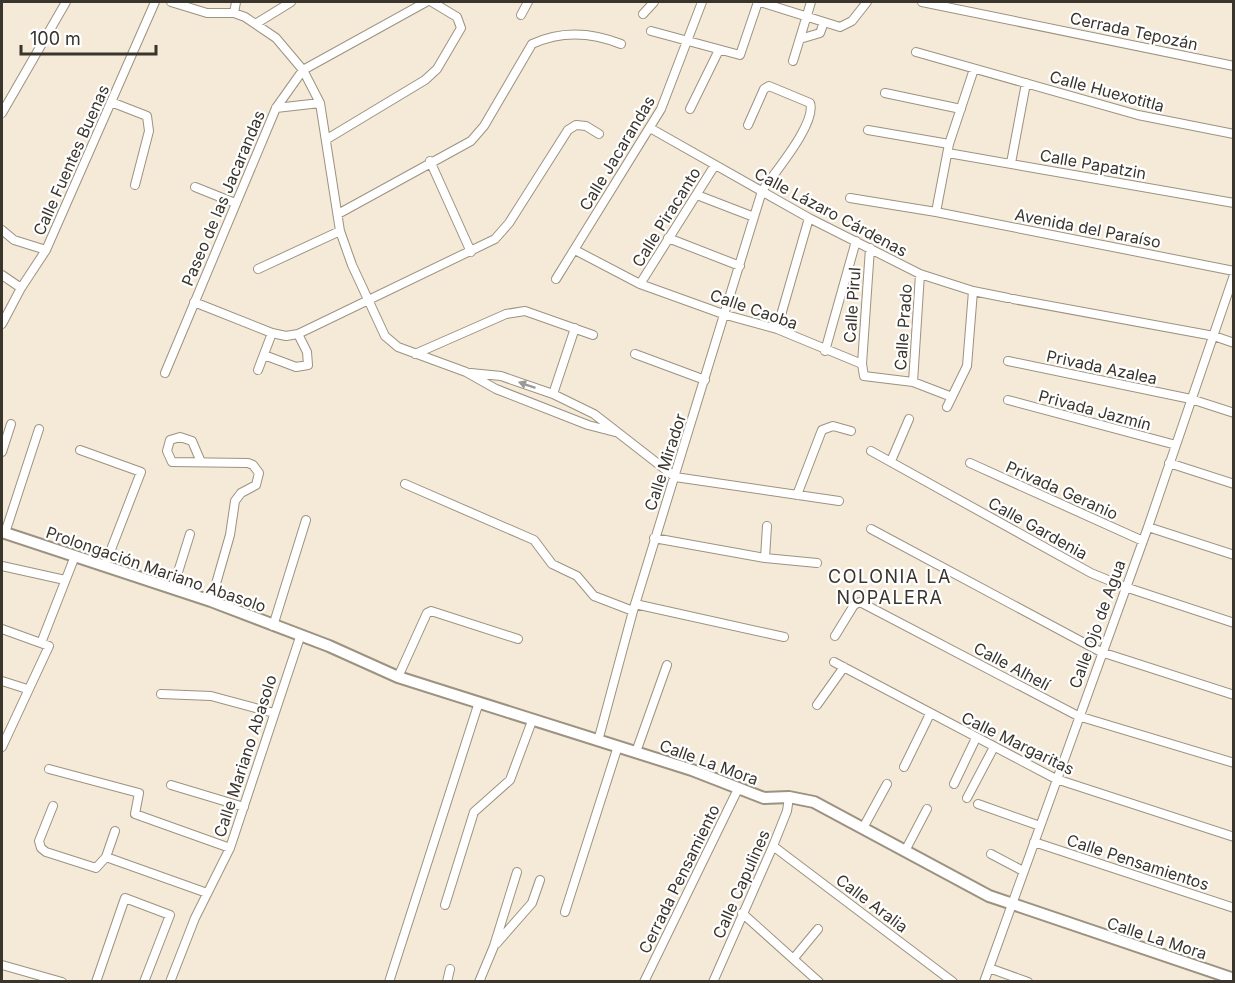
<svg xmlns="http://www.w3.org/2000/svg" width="1235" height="983" font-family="Inter,sans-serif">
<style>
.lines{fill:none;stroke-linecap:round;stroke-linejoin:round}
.street-casing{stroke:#9c9280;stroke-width:10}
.secondary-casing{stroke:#9c9280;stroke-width:14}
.street{stroke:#fff;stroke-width:8}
.secondary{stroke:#fff;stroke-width:10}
.oneway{fill:#9c9a96}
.labels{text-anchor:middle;stroke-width:4.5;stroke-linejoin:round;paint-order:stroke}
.street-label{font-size:16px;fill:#39352d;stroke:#fff}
.neighbourhood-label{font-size:18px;letter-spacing:1.5px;fill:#39352d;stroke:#fff}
</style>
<rect width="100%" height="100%" fill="#f5ead7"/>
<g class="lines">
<g class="street-casing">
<path id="street" d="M 171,2 L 207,13 L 234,13 L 245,17 L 276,38 L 303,70 L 320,103 L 340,231 L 352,265 L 385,336 L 398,347 L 466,372 L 496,389 L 588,425 L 615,432
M 760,2 L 840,27 L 852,21 L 867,2
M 922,2 L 1234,66
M 234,13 L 236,2
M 643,14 L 654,2
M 521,15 L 528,2
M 257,23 L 291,2
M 651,31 L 740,55 L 758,2
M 800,39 L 820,33 L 824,22
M 916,52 L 1138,115 L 1234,134
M 793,61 L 811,2
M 885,93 L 961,109
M 111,102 L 147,116 L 149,131 L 135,185
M 276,108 L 320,103
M 690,109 L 719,50
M 2,113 L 66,2
M 650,128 L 809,218 L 920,274 L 973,291 L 1008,298
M 868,130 L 949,144
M 327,139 L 425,80 L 437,69 L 461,28 L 457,17 L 432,2
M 948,153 L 1234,203
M 430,161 L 471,252
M 1011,163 L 1026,83
M 195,187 L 235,203
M 697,195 L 754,217
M 850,198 L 936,212 L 1234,271
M 936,212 L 949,144 L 974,69
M 338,214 L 471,141 L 484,126 L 532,44 C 562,30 591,32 621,44
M 2,230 L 14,240 L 46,250
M 668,238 L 740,266
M 575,250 L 640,284 L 726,315 L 777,329 L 862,364 L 864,376 L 913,382 L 952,397
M 258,269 L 340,231
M 2,275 L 21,288
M 556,279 L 661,109 L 702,2
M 640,284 L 715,165
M 1013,299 L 1214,336 L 1234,343
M 194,302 L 272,333 L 286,336 L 298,334 L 495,239 L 509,223 L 568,130 L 576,125 L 586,126 L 599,134
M 2,324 L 21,288 L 46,250 L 155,2
M 777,329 L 809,218
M 825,351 L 856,241
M 415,354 L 506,314 L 525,311 L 593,335
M 635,354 L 705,380
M 264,355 L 296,367 L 308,365 L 307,352 L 298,334
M 1008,361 L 1191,399 L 1234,413
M 862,364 L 870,248
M 258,370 L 272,333
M 165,373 L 276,108 L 303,70 L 426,2
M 471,373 L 501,376 L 553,394 L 594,414 L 675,477 L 839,501
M 913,382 L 920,274
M 553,394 L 575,328
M 1008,400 L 1176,445
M 947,407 L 967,366 L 973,291
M 80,450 L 141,472 L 105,565
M 871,451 L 1091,573 L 1125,587 L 1234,623
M 2,452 L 11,424
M 891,461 L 909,419
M 201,462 L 192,441 L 180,437 L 170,440 L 167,451 L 172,462 L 248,463 L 253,465 L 259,473 L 256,485 L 241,493 L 235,501 L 230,535 L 211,601
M 970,463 L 1143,541
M 1169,463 L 1234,484
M 405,484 L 534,540 L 552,564 L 577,576 L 594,596 L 633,611
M 797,495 L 822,430 L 833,426 L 851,431
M 1148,527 L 1234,555
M 871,529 L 1101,652 L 1234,695
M 5,533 L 39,429
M 654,538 L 765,558 L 817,563
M 765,558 L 767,526
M 2,566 L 65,580
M 173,588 L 190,534
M 635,604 L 784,637
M 273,626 L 306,520
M 2,629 L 49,646 L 2,747
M 835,636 L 854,605 L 860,602 L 1078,716 L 1234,763
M 41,643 L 75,556
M 834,662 L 1056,779 L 1234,837
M 398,677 L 427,613 L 431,611 L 518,639
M 2,681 L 27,689
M 161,694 L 211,696 L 274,713
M 817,705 L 844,667
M 598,741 L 633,611 L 762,191 C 774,173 817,123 810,103 L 769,86 L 764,89 L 748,125
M 636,752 L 667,665
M 904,767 L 930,714
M 49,769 L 139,793 L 135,814 L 230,848
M 954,784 L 976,738
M 171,785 L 244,807
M 967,798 L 994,747
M 978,804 L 1040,826
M 53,806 L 39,841 L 41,848 L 46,852 L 96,868 L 106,857 L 115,831
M 863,828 L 887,784
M 1034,842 L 1234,908
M 773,846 L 953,982
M 905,851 L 927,809
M 991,854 L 1023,871
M 106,857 L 207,893
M 445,905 L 474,812 L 510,780 L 532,721
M 565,912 L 618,746
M 742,913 L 819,982
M 497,943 L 532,903 L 540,880
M 794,958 L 818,929
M 2,965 L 62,982
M 989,968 L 1028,982
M 96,982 L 125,898 L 170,915 L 144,982
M 170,982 L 195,918 L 230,848 L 300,637
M 389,982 L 479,702
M 447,982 L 450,969
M 479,982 L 494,946 L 517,872
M 644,982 L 738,789
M 713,982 L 773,846 L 787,811 L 789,797
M 984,982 L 1148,527 L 1234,275"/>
</g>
<g class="secondary-casing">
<path id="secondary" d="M 2,532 L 211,601 L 329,646 L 398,677 L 692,770 L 764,798 L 789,797 L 814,802 L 989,896 L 1234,979"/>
</g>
<use href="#street" class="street"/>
<use href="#secondary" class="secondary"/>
</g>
<defs><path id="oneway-solid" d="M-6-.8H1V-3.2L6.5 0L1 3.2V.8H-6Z" transform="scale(1.5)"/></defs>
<use class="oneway" href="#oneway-solid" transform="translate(527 385) rotate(-161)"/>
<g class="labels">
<g class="street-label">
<text transform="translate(1134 31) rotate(12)" y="6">Cerrada Tepozán</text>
<text transform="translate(1107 91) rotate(15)" y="6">Calle Huexotitla</text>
<text transform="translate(617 153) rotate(-59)" y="6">Calle Jacarandas</text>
<text transform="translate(71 160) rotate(-66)" y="6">Calle Fuentes Buenas</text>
<text transform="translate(1093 164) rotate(10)" y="6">Calle Papatzin</text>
<text transform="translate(223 198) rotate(-67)" y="6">Paseo de las Jacarandas</text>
<text transform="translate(831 212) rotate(28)" y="6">Calle Lázaro Cárdenas</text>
<text transform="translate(666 217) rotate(-58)" y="6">Calle Piracanto</text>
<text transform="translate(1088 228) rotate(11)" y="6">Avenida del Paraíso</text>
<text transform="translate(852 305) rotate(-86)" y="6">Calle Pirul</text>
<text transform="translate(754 309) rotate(19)" y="6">Calle Caoba</text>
<text transform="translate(903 327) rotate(-86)" y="6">Calle Prado</text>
<text transform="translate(1102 367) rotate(12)" y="6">Privada Azalea</text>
<text transform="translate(1095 410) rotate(15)" y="6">Privada Jazmín</text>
<text transform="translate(665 462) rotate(-72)" y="6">Calle Mirador</text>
<text transform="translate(1062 490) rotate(24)" y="6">Privada Geranio</text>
<text transform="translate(1038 528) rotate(29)" y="6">Calle Gardenia</text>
<text transform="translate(156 569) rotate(19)" y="6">Prolongación Mariano Abasolo</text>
<text transform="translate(1097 624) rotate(-70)" y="6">Calle Ojo de Agua</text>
<text transform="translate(1012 666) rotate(28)" y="6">Calle Alhelí</text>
<text transform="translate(1018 743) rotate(26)" y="6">Calle Margaritas</text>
<text transform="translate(245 756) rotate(-72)" y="6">Calle Mariano Abasolo</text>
<text transform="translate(709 762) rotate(20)" y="6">Calle La Mora</text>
<text transform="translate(1138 862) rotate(18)" y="6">Calle Pensamientos</text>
<text transform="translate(679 879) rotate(-64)" y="6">Cerrada Pensamiento</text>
<text transform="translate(741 884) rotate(-66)" y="6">Calle Capulines</text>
<text transform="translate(872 903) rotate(37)" y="6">Calle Aralia</text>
<text transform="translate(1157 938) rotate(18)" y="6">Calle La Mora</text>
</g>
<g class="neighbourhood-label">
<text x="890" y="583">COLONIA LA<tspan x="890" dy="21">NOPALERA</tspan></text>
</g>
</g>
<rect width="1235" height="983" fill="none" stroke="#39352d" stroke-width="6"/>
<path d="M21 45v9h135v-9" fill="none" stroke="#39352d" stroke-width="3"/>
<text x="30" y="45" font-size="18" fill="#39352d" stroke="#ffffff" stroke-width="4.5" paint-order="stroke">100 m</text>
</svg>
